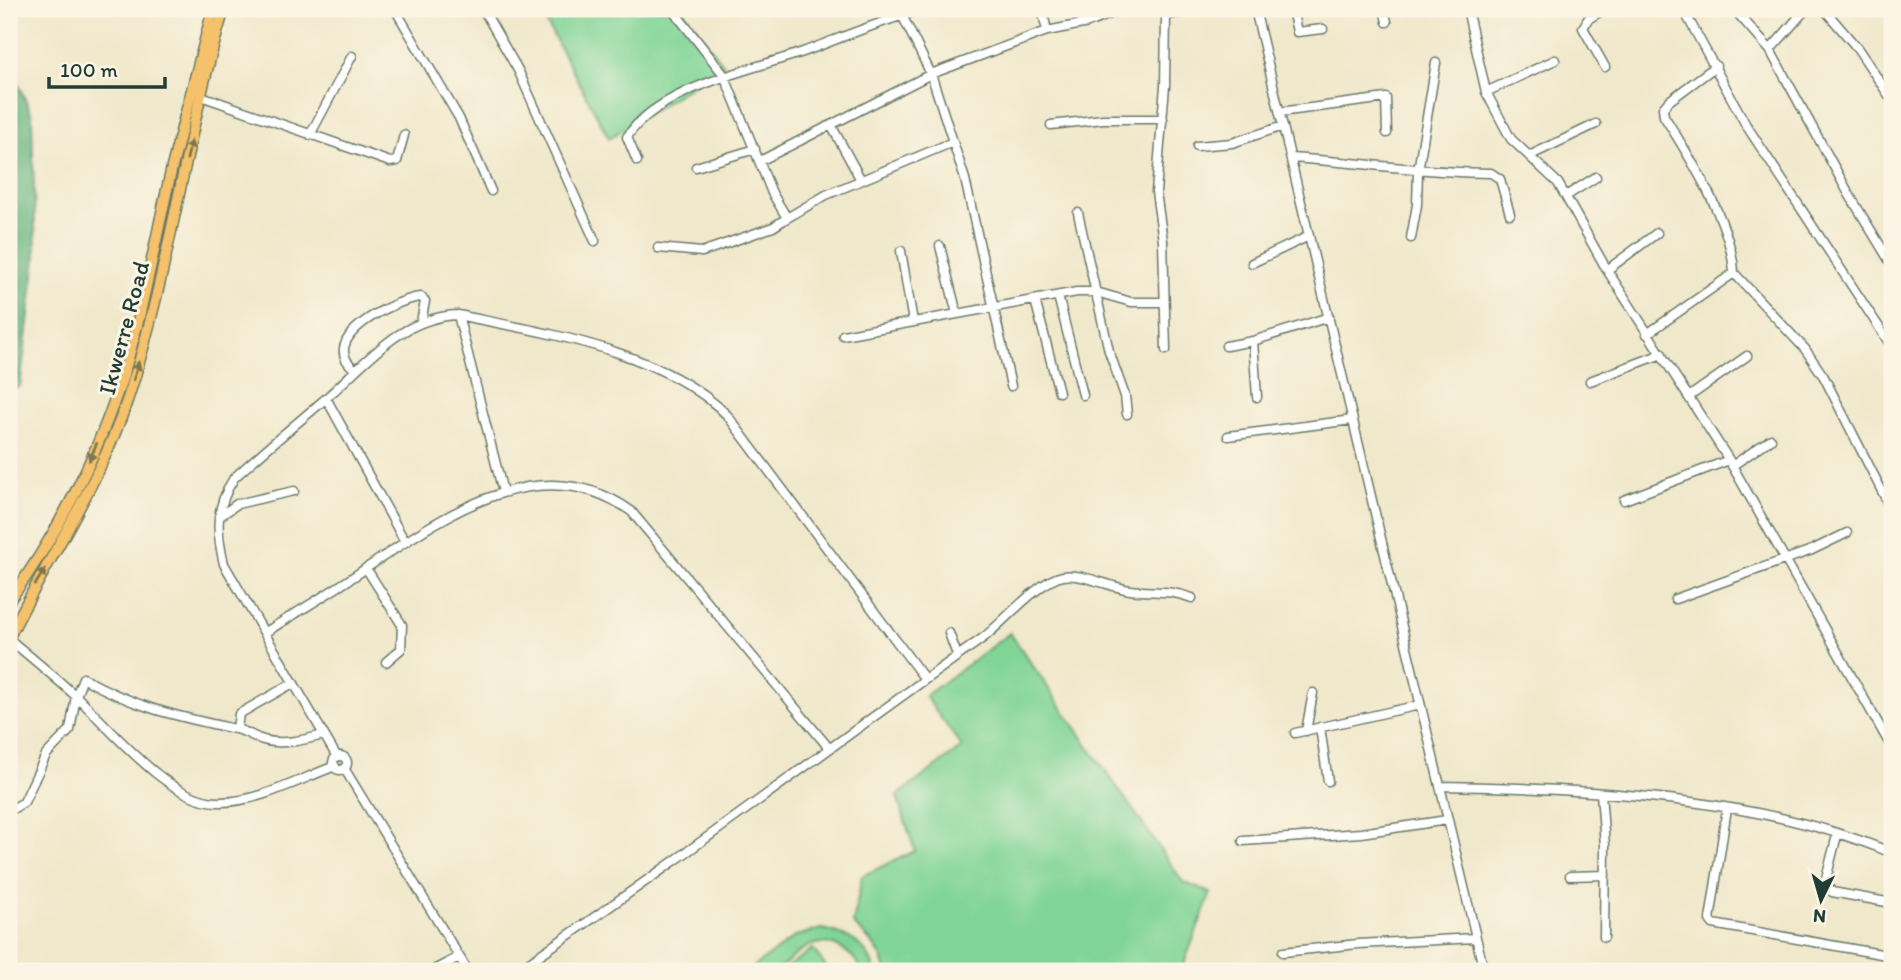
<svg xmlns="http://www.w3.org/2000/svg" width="1901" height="980" font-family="Itim,sans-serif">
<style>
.green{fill:#7fd496;stroke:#4f8865;stroke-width:2}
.forest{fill:#67b67f;stroke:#437a5a;stroke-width:2}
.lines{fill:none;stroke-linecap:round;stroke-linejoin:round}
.minor-casing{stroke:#687969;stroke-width:11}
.major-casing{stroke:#687969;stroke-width:13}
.minor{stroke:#fff;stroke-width:8}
.major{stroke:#f5c16b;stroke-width:10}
.oneway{fill:#7f784d}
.labels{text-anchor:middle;stroke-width:6;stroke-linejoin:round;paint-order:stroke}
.street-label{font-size:24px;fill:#1f3d34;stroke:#fcf5e5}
</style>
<rect width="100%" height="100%" fill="#fcf5e5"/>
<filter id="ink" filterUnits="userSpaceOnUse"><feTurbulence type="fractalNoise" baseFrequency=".0143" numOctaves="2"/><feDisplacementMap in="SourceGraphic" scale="14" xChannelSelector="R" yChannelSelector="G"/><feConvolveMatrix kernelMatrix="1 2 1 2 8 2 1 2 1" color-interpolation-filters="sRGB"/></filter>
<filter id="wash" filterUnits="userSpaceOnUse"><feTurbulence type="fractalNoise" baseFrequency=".00686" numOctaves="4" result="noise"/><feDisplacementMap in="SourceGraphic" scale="28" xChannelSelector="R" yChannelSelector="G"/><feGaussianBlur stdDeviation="1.57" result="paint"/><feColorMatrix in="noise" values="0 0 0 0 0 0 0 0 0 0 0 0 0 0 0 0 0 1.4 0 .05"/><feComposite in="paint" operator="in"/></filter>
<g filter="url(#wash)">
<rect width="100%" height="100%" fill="#f0e8cb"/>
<path class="green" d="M 539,9 L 682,9 L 724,65 L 609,138 Z
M 1010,633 L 1183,882 L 1211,893 L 1181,971 L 886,971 C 882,950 868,938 853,924 L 862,876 L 915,851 L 897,796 L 962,747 L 925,696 Z
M 822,929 C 848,934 867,944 875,971 L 862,971 C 854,952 829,936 807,947 C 796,953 787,964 776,970 C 768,973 756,971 748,971 L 796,936 Z
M 813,949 L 829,971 L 782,971 Z"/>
<path class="forest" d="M 9,63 L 32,115 L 36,259 L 20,386 L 9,392 Z"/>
</g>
<g filter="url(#ink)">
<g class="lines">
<g class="minor-casing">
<path id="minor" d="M 395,9 L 459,118 L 491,191
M 483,9 L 518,70 L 595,241
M 672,9 L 724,75 L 772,193 L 787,218 L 826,195 L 953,142
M 899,9 L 931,74 L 965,179 L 1011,386
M 1042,9 L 1047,31
M 1162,9 L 1166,15 L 1165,86 L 1156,192 L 1163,241 L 1166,350
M 1255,9 L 1484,971
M 1292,9 L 1297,32 L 1323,29
M 1384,9 L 1387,22
M 1467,9 L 1486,92 L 1511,139 L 1558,183 L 1607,270 L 1729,460 L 1892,748
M 1604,9 L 1588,19 L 1583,28 L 1605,67
M 1688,9 L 1688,18 L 1746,125 L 1892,347
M 1734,9 L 1770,50 L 1849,194 L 1892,265
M 1824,9 L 1858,49 L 1892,100
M 1166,15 L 1208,9
M 1770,50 L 1806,9
M 1716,66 L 1669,101 L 1663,108 L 1664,116 C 1690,157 1732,224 1734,273 L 1805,349 L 1824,377 L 1892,511
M 1486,92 L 1555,60
M 201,96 L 390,162 L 397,161 L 404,135
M 1280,112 L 1386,98 L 1387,133
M 831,125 L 861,180
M 1051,125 L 1103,119 L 1163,119
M 310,135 L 352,56
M 1197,146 L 1232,143 L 1283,126
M 1529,156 L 1596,124
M 1291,158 C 1358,162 1424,173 1491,173 L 1500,179 L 1510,214
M 637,161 L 627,137 C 658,88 751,70 803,52 C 843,37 883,20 924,9
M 760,161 L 931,74 L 1047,31 L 1088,23 L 1123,9
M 696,167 L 755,149
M 1566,196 L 1596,177
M 1078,213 L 1109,351 L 1125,396 L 1127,414
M 1411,238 L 1417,205 L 1418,171 L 1436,63
M 940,246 L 957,314
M 658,248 L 702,252 L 773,227 L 787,218
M 901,251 L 913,322
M 1252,263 L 1309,236
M 1607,270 L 1657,233
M 1058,296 L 1083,395
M 1035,300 L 1059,392
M 458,315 L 503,492
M 1647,334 L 1734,273
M 843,335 L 1077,292 L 1096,292 L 1131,302 L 1164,302
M 1253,341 L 1257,397
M 1226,346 L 1253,341 L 1329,317
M 356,370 C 313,339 396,299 421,297 L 425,301 L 421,322
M 1590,381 L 1662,354
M 1690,396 L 1747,356
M 326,398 L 404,540
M 1228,436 L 1352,420
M 1732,466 L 1771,439
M 1624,500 L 1729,460
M 219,517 L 237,504 L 294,491
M 366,568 L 402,625 L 401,649 L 386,662
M 1675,599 L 1812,550 L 1847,533
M 266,632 C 299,611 333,591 365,569 C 442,517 540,446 631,511 L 829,748
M 949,633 L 957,655
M 9,639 C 32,658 56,678 78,698 C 112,730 169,801 217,802 C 257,803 298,780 335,766
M 1320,727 L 1328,781
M 237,729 L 239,714 L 293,683
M 1306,731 L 1313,693
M 1295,733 L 1420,705
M333 763a7 7 0 1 1 14 0a7 7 0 1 1-14 0Z
M 337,757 L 224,564 C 216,531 215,508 234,478 C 263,451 294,426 324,400 C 365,364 400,317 458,315 C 545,333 662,350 727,415 L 924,678
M 344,768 L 468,971
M 1441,786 C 1584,788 1760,797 1892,853
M 1601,793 L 1605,846 L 1604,937
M 1727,808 L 1710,920 L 1713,924 L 1892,956
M 9,811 L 24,802 L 46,755 L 70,730 L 76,696 L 83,678 C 136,708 176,716 235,729 C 244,730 252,736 260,739 C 280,746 304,740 324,735
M 1837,835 L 1825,883 L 1832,892 L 1892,903
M 1243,841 L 1361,833 L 1447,820
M 1570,876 L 1605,875
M 1283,952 L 1358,944 L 1476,938
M 432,971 L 459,957
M 516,971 C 675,864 827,749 983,638 C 1003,623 1039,580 1063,576 C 1084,573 1109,587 1130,590 C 1154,593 1168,589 1192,598"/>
</g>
<g class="major-casing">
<path id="major" d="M 9,601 C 68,520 112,426 136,329 C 150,274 160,218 173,163 C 186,111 200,60 213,9
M 9,637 C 49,556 101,482 129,395 C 170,269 185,136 224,9"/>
</g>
<use href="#minor" class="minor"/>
<use href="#major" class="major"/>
</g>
<defs><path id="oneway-solid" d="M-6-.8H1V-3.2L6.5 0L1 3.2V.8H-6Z" transform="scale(1.75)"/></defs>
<g class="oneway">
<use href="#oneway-solid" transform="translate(189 150) rotate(-77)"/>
<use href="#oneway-solid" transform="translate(136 371) rotate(-74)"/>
<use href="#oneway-solid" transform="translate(93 452) rotate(113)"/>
<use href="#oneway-solid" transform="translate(40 577) rotate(-58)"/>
</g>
</g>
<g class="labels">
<g class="street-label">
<text transform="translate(124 328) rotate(-75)" y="8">Ikwerre Road</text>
</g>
</g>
<rect width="1901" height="980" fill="none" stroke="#fcf5e5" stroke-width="35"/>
<g transform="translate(1821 900) rotate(185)" stroke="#fcf5e5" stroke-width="5" paint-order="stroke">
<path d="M0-5L12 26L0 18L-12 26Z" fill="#1f3d34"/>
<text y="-10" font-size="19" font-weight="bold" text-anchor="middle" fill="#1f3d34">N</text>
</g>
<path d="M49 77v10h116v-10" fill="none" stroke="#1f3d34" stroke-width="3.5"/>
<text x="60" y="77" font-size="21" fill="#1f3d34" stroke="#fcf5e5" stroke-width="5" paint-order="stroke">100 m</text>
</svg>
